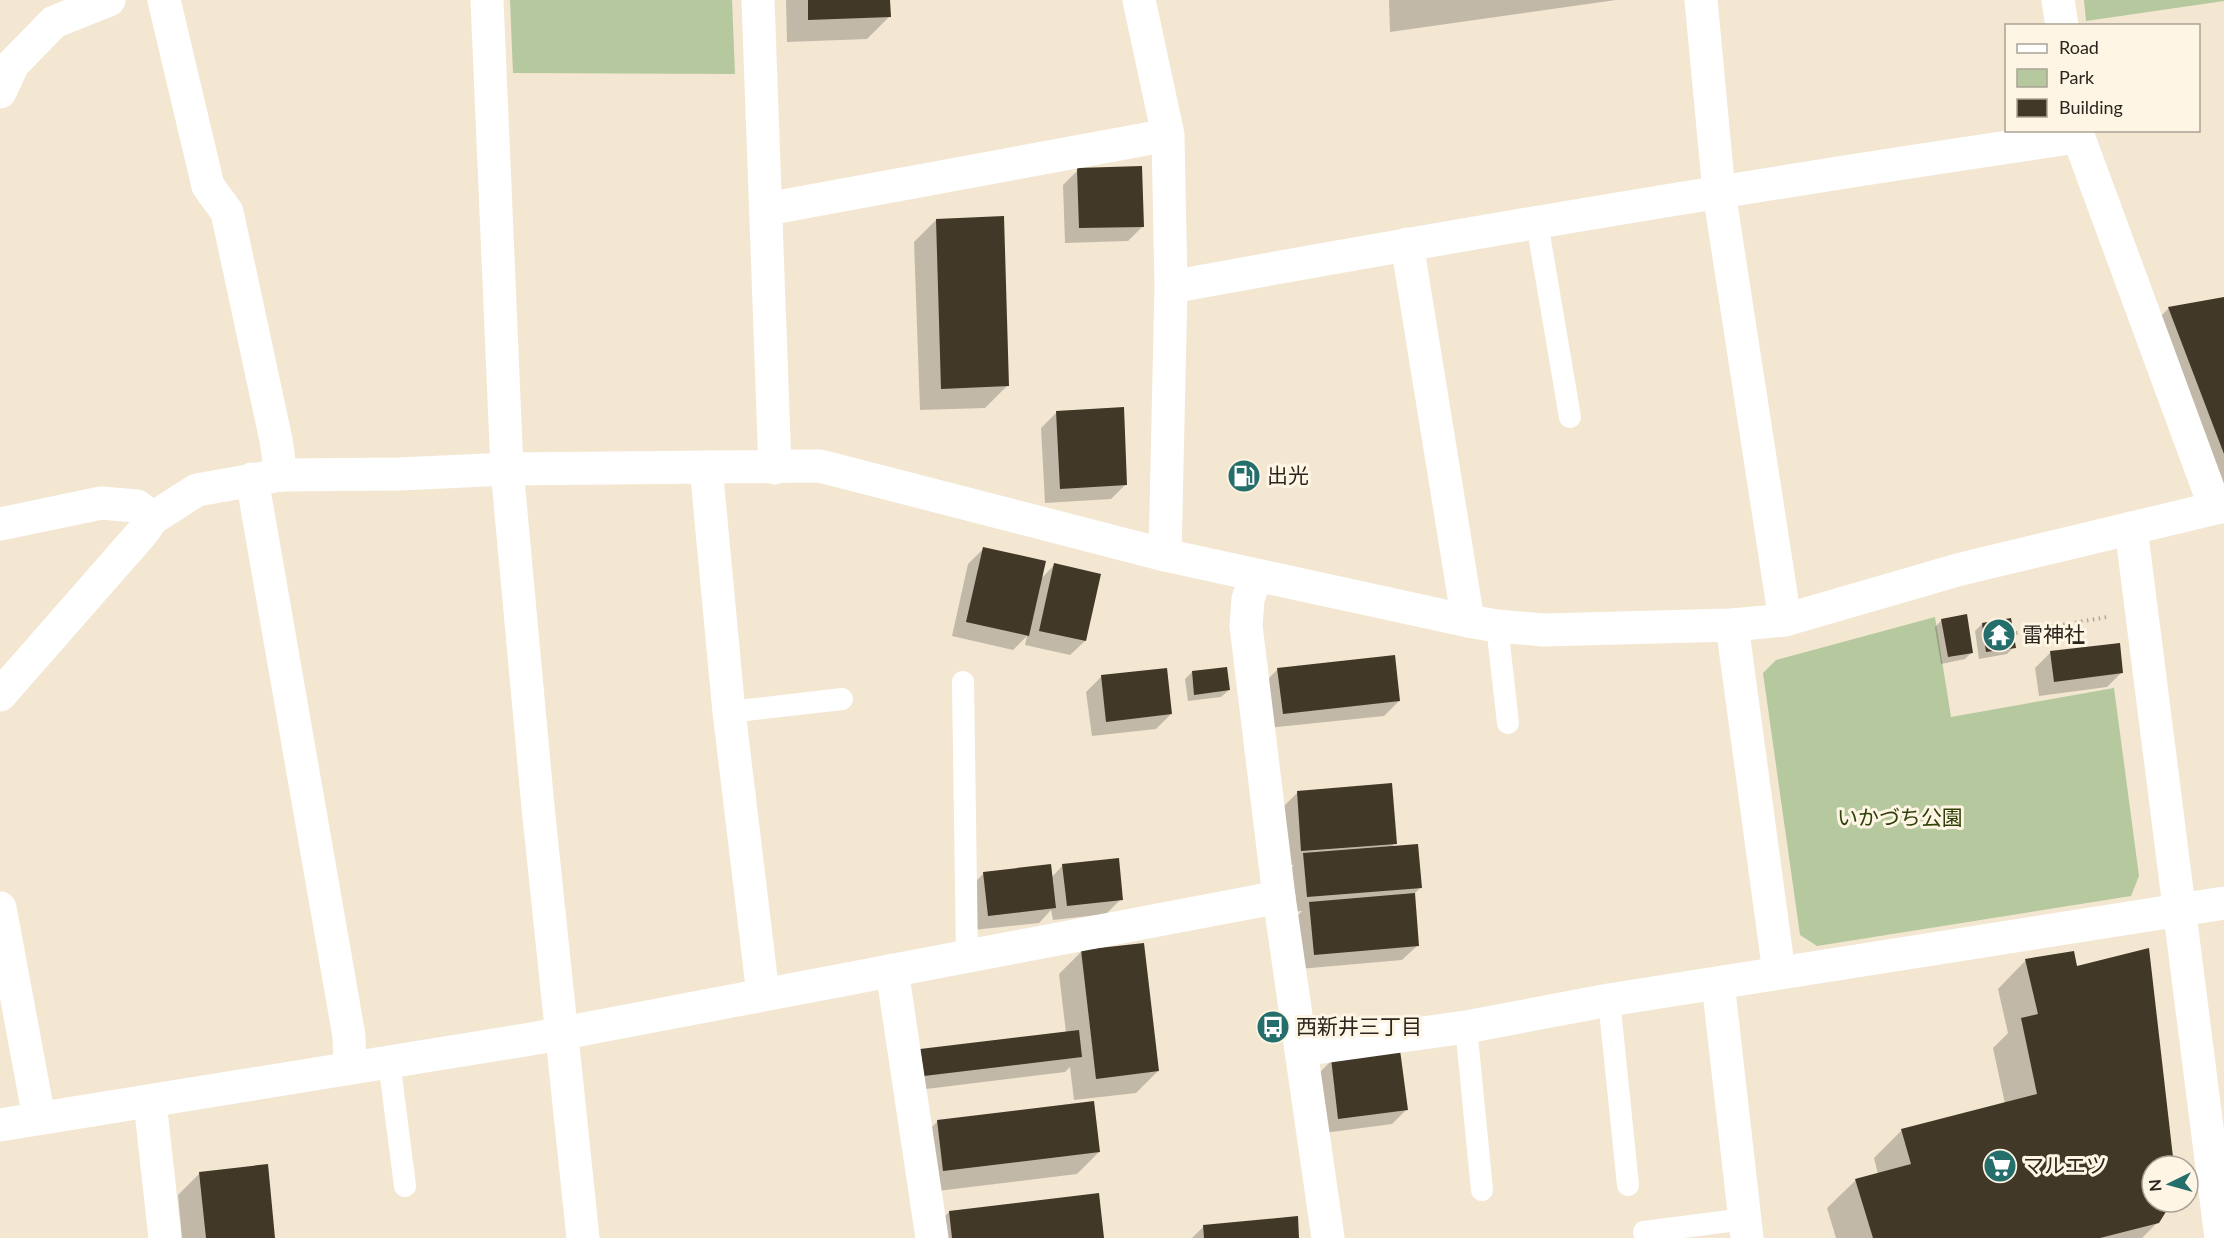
<svg xmlns="http://www.w3.org/2000/svg" width="2224" height="1238" font-family="Lato,'Noto Sans JP',sans-serif">
<style>
.green{fill:#b6c89e}
.shadow{fill:#0003}
.building{fill:#413827}
.lines{fill:none;stroke-linecap:round;stroke-linejoin:round}
.path{stroke:#b1a797;stroke-width:4;stroke-dasharray:1.5 4.5;stroke-linecap:butt}
.service{stroke:#fff;stroke-width:22}
.minor{stroke:#fff;stroke-width:33}
.tertiary{stroke:#fff;stroke-width:33}
.labels{text-anchor:middle;stroke-width:6;stroke-linejoin:round;paint-order:stroke}
.poi-label{font-size:21px;fill:#2a251e;stroke:#fff5e4;text-anchor:start}
.park-label{font-size:21px;fill:#2f4108;stroke:#fff5e4}
</style>
<rect width="100%" height="100%" fill="#f3e7d2"/>
<path class="green" d="M 510,0 L 732,0 L 735,74 L 513,73 Z
M 2084,0 L 2224,0 L 2224,1 L 2086,21 Z
M 1935,617 L 1951,717 L 2114,688 L 2139,876 L 2131,896 L 1817,946 L 1800,935 L 1763,673 L 1776,660 Z"/>
<path class="shadow" d="M 786,0 L 889,0 L 889,17 L 867,39 L 787,42 Z
M 1389,0 L 1616,0 L 1390,32 Z
M 1078,170 L 1143,226 L 1128,241 L 1065,243 L 1063,185 Z
M 936,220 L 1007,386 L 985,408 L 920,410 L 914,242 Z
M 2224,299 L 2224,491 L 2147,330 L 2169,308 Z
M 1056,413 L 1126,484 L 1111,499 L 1045,503 L 1041,428 Z
M 983,549 L 1041,579 L 1054,565 L 1085,641 L 1070,655 L 1025,645 L 1027,636 L 1013,650 L 952,636 L 968,564 Z
M 1942,620 L 1972,652 L 1965,659 L 1941,664 L 1935,627 Z
M 1982,624 L 2014,647 L 2007,654 L 1979,659 L 1975,631 Z
M 2050,653 L 2122,672 L 2107,687 L 2039,696 L 2035,668 Z
M 1278,669 L 1399,701 L 1384,716 L 1268,728 L 1263,684 Z
M 1192,672 L 1229,690 L 1221,697 L 1188,701 L 1185,679 Z
M 1101,677 L 1171,714 L 1156,729 L 1092,736 L 1086,692 Z
M 1297,793 L 1395,843 L 1390,848 L 1421,887 L 1414,894 L 1417,946 L 1402,960 L 1299,969 L 1295,918 L 1302,911 L 1293,912 L 1289,870 L 1294,865 L 1287,866 L 1282,808 Z
M 1063,865 L 1121,899 L 1106,914 L 1053,920 L 1051,910 L 1039,923 L 973,930 L 969,888 L 984,873 L 1051,878 Z
M 1081,952 L 1158,1071 L 1136,1093 L 1074,1100 L 1070,1067 L 1065,1072 L 910,1091 L 906,1066 L 1066,1033 L 1059,974 Z
M 2026,960 L 2076,967 L 2173,1166 L 2152,1166 L 2152,1202 L 2170,1202 L 2158,1222 L 2142,1238 L 1836,1238 L 1827,1208 L 1856,1180 L 1878,1174 L 1874,1158 L 1902,1130 L 2005,1104 L 1993,1048 L 2008,1033 L 1998,989 Z
M 1332,1060 L 1406,1110 L 1392,1124 L 1324,1133 L 1317,1075 Z
M 938,1121 L 1099,1152 L 1077,1174 L 921,1193 L 916,1143 Z
M 200,1173 L 274,1238 L 182,1238 L 178,1195 Z
M 949,1212 L 1102,1238 L 928,1238 L 927,1234 Z
M 1204,1226 L 1298,1238 L 1192,1238 Z"/>
<path class="building" d="M 808,0 L 890,0 L 891,17 L 808,20 Z
M 1142,166 L 1144,227 L 1079,228 L 1077,168 Z
M 1004,216 L 1009,386 L 941,389 L 936,219 Z
M 2224,297 L 2224,454 L 2168,307 Z
M 1124,407 L 1127,485 L 1060,489 L 1056,411 Z
M 983,547 L 1046,561 L 1029,636 L 966,622 Z
M 1054,563 L 1101,574 L 1086,641 L 1039,631 Z
M 1967,614 L 1973,653 L 1948,657 L 1941,619 Z
M 2011,618 L 2016,648 L 1986,652 L 1982,623 Z
M 2120,643 L 2123,673 L 2054,682 L 2050,651 Z
M 1395,655 L 1400,701 L 1283,714 L 1277,668 Z
M 1227,667 L 1230,690 L 1194,695 L 1192,671 Z
M 1167,668 L 1172,714 L 1106,722 L 1101,675 Z
M 1392,783 L 1397,844 L 1301,851 L 1297,791 Z
M 1418,844 L 1422,888 L 1307,897 L 1303,853 Z
M 1119,858 L 1123,900 L 1067,906 L 1062,864 Z
M 1051,864 L 1056,908 L 988,916 L 983,872 Z
M 1415,893 L 1419,946 L 1314,955 L 1309,902 Z
M 1144,943 L 1159,1071 L 1096,1079 L 1081,950 Z
M 2149,948 L 2174,1166 L 2152,1166 L 2152,1202 L 2172,1202 L 2159,1223 L 2100,1238 L 1873,1238 L 1855,1179 L 1911,1164 L 1901,1129 L 2037,1094 L 2021,1018 L 2038,1014 L 2025,959 L 2074,951 L 2077,966 Z
M 1079,1030 L 1082,1057 L 924,1076 L 920,1049 Z
M 1400,1050 L 1408,1110 L 1338,1119 L 1331,1058 Z
M 1094,1101 L 1100,1152 L 943,1171 L 937,1120 Z
M 268,1164 L 275,1238 L 206,1238 L 199,1172 Z
M 1099,1193 L 1104,1238 L 952,1238 L 949,1211 Z
M 1298,1216 L 1299,1238 L 1204,1238 L 1203,1225 Z"/>
<g class="lines">
<path class="path" d="M 2016,633 L 2107,617"/>
<path class="service" d="M 1537,223 L 1570,417
M 1497,626 L 1508,723
M 963,682 L 967,955
M 729,712 L 842,699
M 1609,1000 L 1628,1185
M 1466,1027 L 1482,1190
M 389,1061 L 405,1186
M 1644,1232 L 1745,1219"/>
<path class="minor" d="M 164,0 L 208,186 L 227,212 L 276,440 L 281,475
M 487,0 L 507,469 L 538,807 L 583,1238
M 1139,0 L 1168,135 L 1171,287 L 1165,555
M 1701,0 L 1719,192 L 1785,620
M 2058,0 L 2062,26
M 0,92 L 13,64 L 54,22 L 109,0
M 2076,130 L 2215,507
M 767,209 L 1168,135
M 1407,244 L 1468,621
M 1171,287 C 1472,232 1774,181 2077,137
M 706,467 L 729,712 L 763,994
M 252,479 L 349,1036 L 350,1068
M 0,524 L 101,503 L 137,506 L 153,518
M 2131,528 L 2221,1238
M 1732,625 L 1779,973
M 0,908 L 39,1118
M 892,970 L 932,1238
M 1718,983 L 1747,1238
M 1301,1050 L 1466,1027 L 1609,1000 L 2224,903
M 150,1102 L 165,1238
M 0,1125 L 537,1038 L 1279,897"/>
<path class="tertiary" d="M 758,0 L 775,468
M 1256,576 L 1248,599 L 1246,626 L 1279,897 L 1328,1238
M 0,695 L 142,533 L 153,518 L 197,490 L 281,475 L 400,474 L 507,469 L 820,466 L 1165,555 L 1468,621 L 1497,626 L 1544,630 L 1732,625 L 1785,620 L 1961,569 L 2224,506"/>
</g>
<defs>
<g id="fuel-disc" transform="scale(1.725)"><circle r="9.5" fill="#246f6c" stroke="#fff5e4"/><path d="M-5.5-6h7V0h2V4h1.3V-2.5L3-4.5l.8-.8L6-3V5H2.5V1h-1V6h-7ZM-4.2-4.7v3.2H.2V-4.7Z" fill="#fff"/></g>
<g id="temple-disc" transform="scale(1.725)"><circle r="9.5" fill="#246f6c" stroke="#fff5e4"/><path d="M0-6L5-2H3V0L6.5 2.5H4V6H1.5V3h-3V6H-4V2.5H-6.5L-3 0V-2H-5Z" fill="#fff"/></g>
<g id="bus-disc" transform="scale(1.725)"><circle r="9.5" fill="#246f6c" stroke="#fff5e4"/><path d="M-5-6H5V4H4V6H2V4H-2V6H-4V4H-5ZM-3.5-4V0h7V-4ZM-3.5 1.2v1.5H-2V1.2ZM2 1.2v1.5H3.5V1.2Z" fill="#fff"/></g>
<g id="supermarket-disc" transform="scale(1.725)"><circle r="9.5" fill="#246f6c" stroke="#fff5e4"/><path d="M-6-5.5h2.5l.6 2H6L4.5 2H-2.5L-4.4-4H-6ZM-1.5 3.2a1.3 1.3 0 1 0 .1 0ZM3 3.2a1.3 1.3 0 1 0 .1 0Z" fill="#fff"/></g>
</defs>
<g fill-rule="evenodd">
<use href="#fuel-disc" x="1244" y="476"/>
<use href="#temple-disc" x="1999" y="635"/>
<use href="#bus-disc" x="1273" y="1027"/>
<use href="#supermarket-disc" x="2000" y="1166"/>
</g>
<g class="labels">
<g class="poi-label">
<text x="1267" y="483">出光</text>
<text x="2022" y="642">雷神社</text>
<text x="1296" y="1034">西新井三丁目</text>
<text x="2023" y="1173">マルエツ</text>
</g>
<g class="park-label">
<text x="1900" y="825">いかづち公園</text>
</g>
</g>
<rect x="2005" y="24" width="195" height="108" fill="#fff5e4" stroke="#aaa295" stroke-width="1.5"/>
<rect x="2017" y="44" width="30" height="9" fill="#ffffff" stroke="#aaa295" stroke-width="1.5"/>
<text x="2059" y="54" font-size="18" fill="#2a251e">Road</text>
<rect x="2017" y="69" width="30" height="18" fill="#b6c89e" stroke="#aaa295" stroke-width="1.5"/>
<text x="2059" y="84" font-size="18" fill="#2a251e">Park</text>
<rect x="2017" y="99" width="30" height="18" fill="#413827" stroke="#aaa295" stroke-width="1.5"/>
<text x="2059" y="114" font-size="18" fill="#2a251e">Building</text>
<g transform="translate(2170 1184) rotate(265)"><circle r="28" fill="#fff5e4" stroke="#aaa295" stroke-width="1.5"/>
<path d="M0-4.5L10 22L0 15L-10 22Z" fill="#246f6c"/>
<text y="-9" font-size="16" font-weight="bold" text-anchor="middle" fill="#2a251e">N</text>
</g>
</svg>
